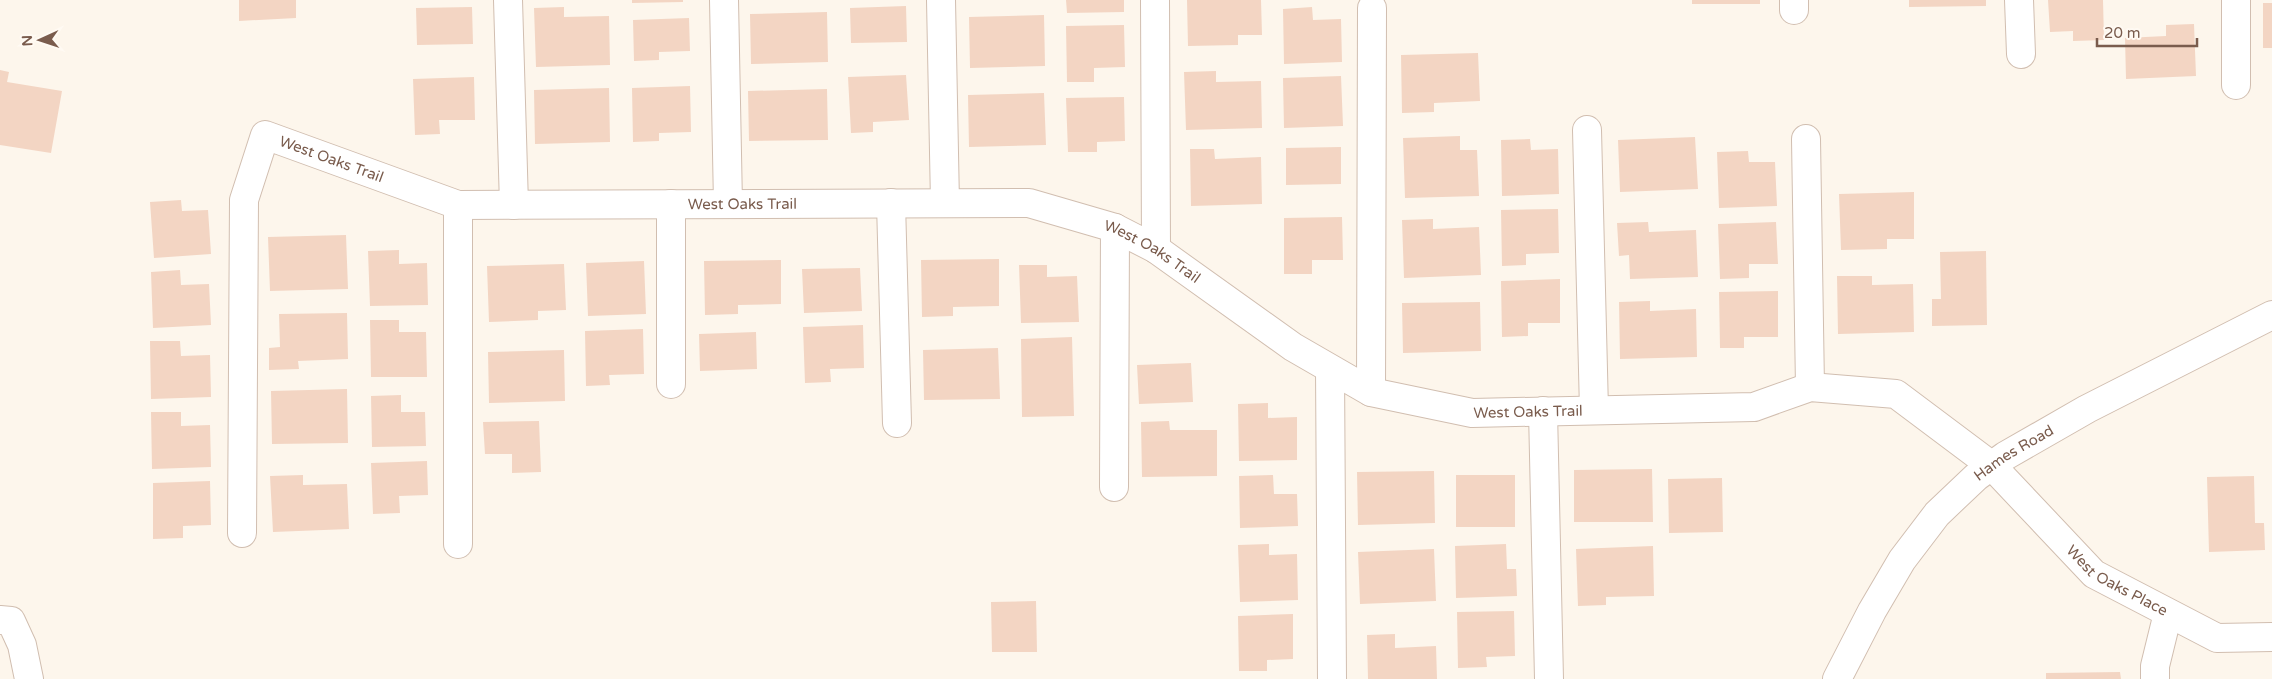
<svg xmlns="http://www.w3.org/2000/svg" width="2272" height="679" font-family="'Varela Round',sans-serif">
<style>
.building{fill:#f3d5c3}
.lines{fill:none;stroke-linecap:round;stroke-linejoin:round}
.minor-casing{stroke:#d1beb0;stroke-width:30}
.minor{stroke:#fff;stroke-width:28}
.labels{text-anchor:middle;stroke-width:4.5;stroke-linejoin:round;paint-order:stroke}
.street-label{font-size:15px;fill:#7a5c4d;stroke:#fffaf3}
</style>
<rect width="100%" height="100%" fill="#fdf6ec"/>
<path class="building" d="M 239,0 L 296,0 L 296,18 L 239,21 Z
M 632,0 L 683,0 L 683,2 L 632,3 Z
M 1066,0 L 1124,0 L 1124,12 L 1067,13 Z
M 1187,0 L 1261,0 L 1262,35 L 1238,35 L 1238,45 L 1188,46 Z
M 1692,0 L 1760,0 L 1760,4 L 1692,4 Z
M 1909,0 L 1986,0 L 1986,6 L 1909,7 Z
M 2048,0 L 2103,0 L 2104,40 L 2073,41 L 2073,31 L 2050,32 Z
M 2263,3 L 2272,3 L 2272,48 L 2263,48 Z
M 906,6 L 907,42 L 851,43 L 850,8 Z
M 472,7 L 473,44 L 417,45 L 416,8 Z
M 564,7 L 564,17 L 609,16 L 610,65 L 536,67 L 534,8 Z
M 1312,7 L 1313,20 L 1341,19 L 1342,62 L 1284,64 L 1283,9 Z
M 827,12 L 828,62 L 751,64 L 750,14 Z
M 1044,15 L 1045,66 L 970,68 L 969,17 Z
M 689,18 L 690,51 L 659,52 L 659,60 L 634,61 L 633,20 Z
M 2194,24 L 2196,76 L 2126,79 L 2125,38 L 2166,36 L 2166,25 Z
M 1124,25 L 1125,67 L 1094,68 L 1094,82 L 1067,82 L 1066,26 Z
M 1478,53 L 1480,101 L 1434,103 L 1434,112 L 1402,113 L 1401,55 Z
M 0,70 L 9,72 L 7,82 L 62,91 L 51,153 L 0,145 Z
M 1216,71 L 1216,82 L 1261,81 L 1262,128 L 1186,130 L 1184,72 Z
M 906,75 L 909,120 L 873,122 L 873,132 L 851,133 L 848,77 Z
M 1341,76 L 1343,126 L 1284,128 L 1283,78 Z
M 474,77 L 475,120 L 439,120 L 440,134 L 415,135 L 413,79 Z
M 690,86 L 691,132 L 659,133 L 659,141 L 633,142 L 632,88 Z
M 609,88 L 610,142 L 535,144 L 534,90 Z
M 827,89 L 828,140 L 749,141 L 748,91 Z
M 1044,93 L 1046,145 L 969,147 L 968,95 Z
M 1124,97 L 1125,141 L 1097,142 L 1097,152 L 1068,152 L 1066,98 Z
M 1460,136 L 1460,150 L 1477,150 L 1479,196 L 1405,198 L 1403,138 Z
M 1695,137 L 1698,189 L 1620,192 L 1618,140 Z
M 1530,139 L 1531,150 L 1558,149 L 1559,194 L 1502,196 L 1501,140 Z
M 1341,147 L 1341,184 L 1286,185 L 1286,148 Z
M 1190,149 L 1214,149 L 1215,159 L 1261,157 L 1262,204 L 1191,206 Z
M 1748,151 L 1749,162 L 1775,162 L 1777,206 L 1719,208 L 1717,152 Z
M 1914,192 L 1914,239 L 1887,239 L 1887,249 L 1841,250 L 1839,194 Z
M 181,200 L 182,211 L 208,210 L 211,254 L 154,258 L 150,202 Z
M 1558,209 L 1559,253 L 1526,254 L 1526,265 L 1502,266 L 1501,210 Z
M 1342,217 L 1343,260 L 1312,260 L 1312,274 L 1284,274 L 1284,218 Z
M 1433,219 L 1433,229 L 1479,227 L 1481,275 L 1404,278 L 1402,220 Z
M 1648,222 L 1649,232 L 1696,230 L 1698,277 L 1630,279 L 1629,255 L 1619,256 L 1617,223 Z
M 1776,222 L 1778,264 L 1749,264 L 1749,278 L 1720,279 L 1718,224 Z
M 346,235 L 348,289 L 270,291 L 268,237 Z
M 399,250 L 399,264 L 427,263 L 428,305 L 370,306 L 368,251 Z
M 1986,251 L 1987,325 L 1932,326 L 1932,299 L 1941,299 L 1940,252 Z
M 999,259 L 999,306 L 953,307 L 953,316 L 922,317 L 921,260 Z
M 781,260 L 781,304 L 738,305 L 738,314 L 705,315 L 704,261 Z
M 644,261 L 646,314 L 588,316 L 586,263 Z
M 564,264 L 566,310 L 538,311 L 538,320 L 489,322 L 487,266 Z
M 1019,265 L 1047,265 L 1047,277 L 1077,276 L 1079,322 L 1021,323 Z
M 860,268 L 862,311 L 804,313 L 802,269 Z
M 180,270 L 181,285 L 209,284 L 211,325 L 153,328 L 151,272 Z
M 1837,276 L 1872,276 L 1872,285 L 1913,284 L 1914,332 L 1838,334 Z
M 1560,279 L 1560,323 L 1528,323 L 1528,336 L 1502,337 L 1501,281 Z
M 1778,291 L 1778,337 L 1744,337 L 1744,348 L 1720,348 L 1719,292 Z
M 1650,301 L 1650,311 L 1696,309 L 1697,357 L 1620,359 L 1619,302 Z
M 1480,302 L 1481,351 L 1403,353 L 1402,303 Z
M 347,313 L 348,359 L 298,361 L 299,369 L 269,370 L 269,348 L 280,347 L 279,314 Z
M 370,320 L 399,320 L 399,332 L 426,332 L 427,377 L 371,377 Z
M 863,325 L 864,368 L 830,369 L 831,382 L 805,383 L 803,327 Z
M 643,329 L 644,374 L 609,375 L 610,385 L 586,386 L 585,331 Z
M 756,332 L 757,369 L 700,371 L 699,334 Z
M 1072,337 L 1074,416 L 1022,417 L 1021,339 Z
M 150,341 L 180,341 L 181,356 L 210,355 L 211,397 L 151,399 Z
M 998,348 L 1000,399 L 924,400 L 923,350 Z
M 564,350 L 565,401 L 489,403 L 488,352 Z
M 1191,363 L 1193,402 L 1139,404 L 1137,365 Z
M 347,389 L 348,443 L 272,444 L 271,391 Z
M 401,395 L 401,412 L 425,412 L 426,446 L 372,447 L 371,396 Z
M 1268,403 L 1268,418 L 1297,417 L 1297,460 L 1239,461 L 1238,404 Z
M 151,412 L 181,412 L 181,426 L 210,425 L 211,467 L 152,469 Z
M 539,421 L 541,472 L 512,473 L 512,454 L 485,454 L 483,422 Z
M 1169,421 L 1170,430 L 1217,430 L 1217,476 L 1142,477 L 1141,422 Z
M 427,461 L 428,495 L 399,496 L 400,513 L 373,514 L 371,463 Z
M 1652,469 L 1653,522 L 1574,522 L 1574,470 Z
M 1434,471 L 1435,523 L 1358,525 L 1357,472 Z
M 303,475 L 303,485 L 347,484 L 349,529 L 273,532 L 270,476 Z
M 1273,475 L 1274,494 L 1297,494 L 1298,526 L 1240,528 L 1239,476 Z
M 1456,475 L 1515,475 L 1515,527 L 1456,527 Z
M 2254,476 L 2255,523 L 2264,523 L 2265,550 L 2209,552 L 2207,477 Z
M 1722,478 L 1723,532 L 1669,533 L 1668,479 Z
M 210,481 L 211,525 L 183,526 L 183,538 L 153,539 L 153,483 Z
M 1269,544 L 1269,555 L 1297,554 L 1298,600 L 1240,602 L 1238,545 Z
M 1506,544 L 1507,569 L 1516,569 L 1517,596 L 1456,598 L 1455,546 Z
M 1653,546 L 1654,596 L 1606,597 L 1606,605 L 1578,606 L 1576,549 Z
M 1434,549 L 1436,601 L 1360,604 L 1358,552 Z
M 1036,601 L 1037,652 L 992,652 L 991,602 Z
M 1514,611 L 1515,656 L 1486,657 L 1487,667 L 1458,668 L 1457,612 Z
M 1293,614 L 1293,659 L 1267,660 L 1267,671 L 1239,671 L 1238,616 Z
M 1395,634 L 1395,648 L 1436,646 L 1437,679 L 1368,679 L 1367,635 Z
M 2120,672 L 2121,679 L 2046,679 L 2046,673 Z"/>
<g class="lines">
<g class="minor-casing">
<g id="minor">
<path d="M 508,0 L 514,205"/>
<path d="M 724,0 L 728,204"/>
<path d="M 941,0 L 945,203"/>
<path d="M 1155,0 L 1156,249"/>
<path d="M 1794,0 L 1794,10"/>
<path d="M 2019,0 L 2021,54"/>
<path d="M 2236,0 L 2236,85"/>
<path d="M 1587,130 L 1594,410"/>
<path d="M 1806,139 L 1810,387"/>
<path d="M 891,203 L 897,423"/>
<path d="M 671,204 L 671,384"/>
<path d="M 458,205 L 458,544"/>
<path d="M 1330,369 L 1332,679"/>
<path d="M 1371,392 L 1372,8"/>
<path d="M 1543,411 L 1549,679"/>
<path d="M 1114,487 L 1115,228"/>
<path id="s1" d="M 242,533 L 244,200 L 265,135 L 458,205 L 1029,203 L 1115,228 L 1156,249 L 1293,347 L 1371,392 L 1472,413 L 1754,407 L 1810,387 L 1896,394 L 1992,466 L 2094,574 L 2217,638 L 2272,637"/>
<path d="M 0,620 L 11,621 L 22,645 L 29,679"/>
<path id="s2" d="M 1837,679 L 1872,611 L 1902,560 L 1937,514 L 1976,477 L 2005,456 L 2087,409 L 2272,315"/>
<path d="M 2155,679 L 2155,666 L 2168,613"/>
</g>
</g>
<use href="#minor" class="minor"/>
</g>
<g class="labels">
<g class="street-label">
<text dy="5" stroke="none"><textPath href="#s1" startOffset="472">West Oaks Trail</textPath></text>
<text dy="5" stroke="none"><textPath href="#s1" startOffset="891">West Oaks Trail</textPath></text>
<text dy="5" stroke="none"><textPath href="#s1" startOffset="1311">West Oaks Trail</textPath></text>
<text dy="5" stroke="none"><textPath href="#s1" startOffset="1731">West Oaks Trail</textPath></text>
<text dy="5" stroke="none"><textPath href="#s2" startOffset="292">Hames Road</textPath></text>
<text dy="5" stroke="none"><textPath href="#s1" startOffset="2394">West Oaks Place</textPath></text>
</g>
</g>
<g transform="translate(40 40) rotate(267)" stroke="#fffaf3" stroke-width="4" paint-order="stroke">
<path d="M0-4L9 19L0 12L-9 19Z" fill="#7a5c4d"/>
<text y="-8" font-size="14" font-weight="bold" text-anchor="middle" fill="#7a5c4d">N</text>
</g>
<path d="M2097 38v8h100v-8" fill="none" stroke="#7a5c4d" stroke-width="2.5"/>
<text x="2104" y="38" font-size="15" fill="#7a5c4d" stroke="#fffaf3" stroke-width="4" paint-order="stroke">20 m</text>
</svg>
